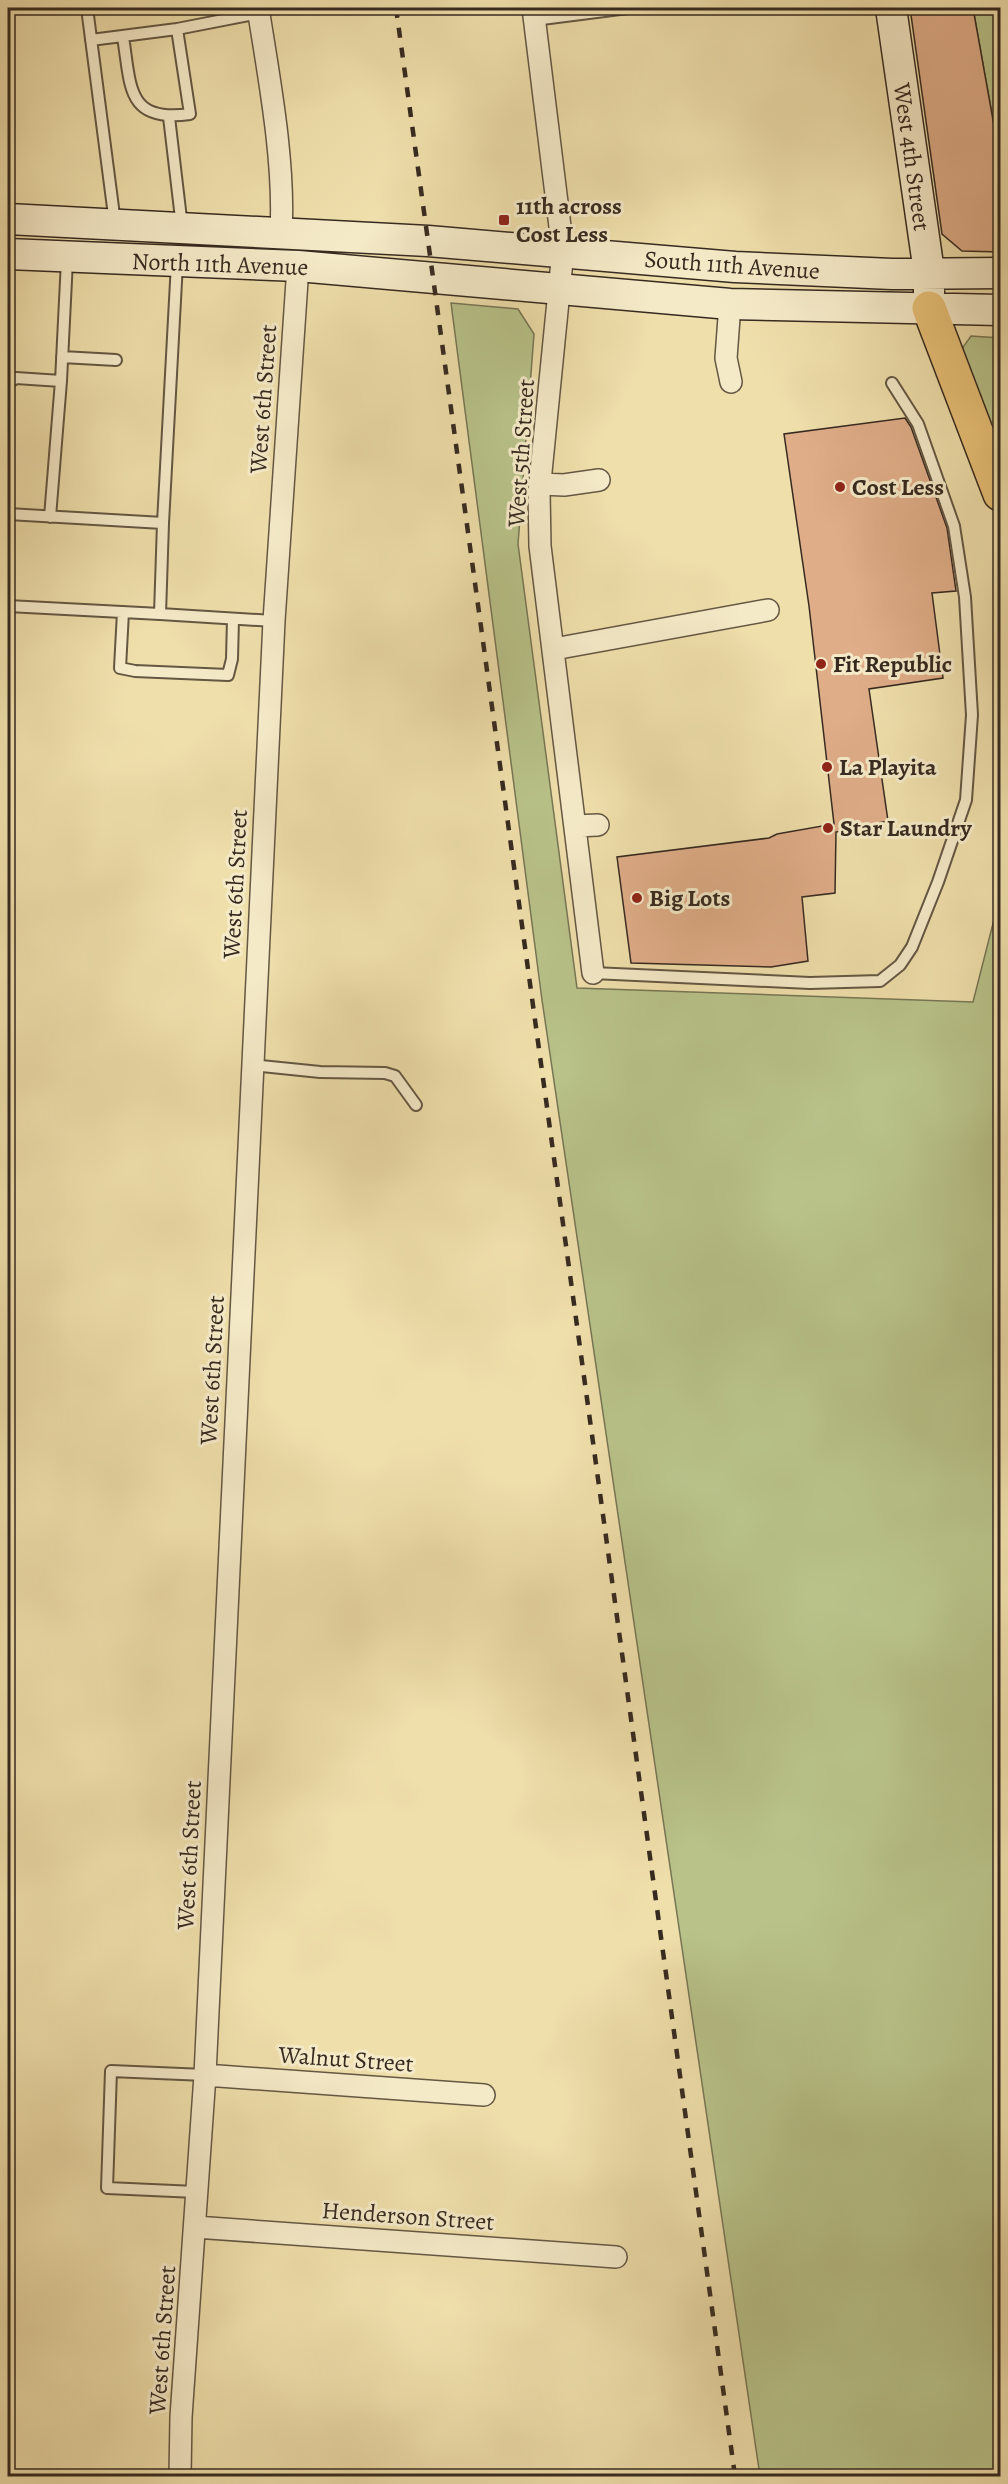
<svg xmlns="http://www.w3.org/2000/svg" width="1008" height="2484" font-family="Alegreya,serif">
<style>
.green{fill:#b8c289;stroke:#777654;stroke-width:1.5}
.building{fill:#dfad88;stroke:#362a20;stroke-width:1.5}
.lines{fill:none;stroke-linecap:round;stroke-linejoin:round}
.lane-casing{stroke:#645743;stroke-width:14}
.street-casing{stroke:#645743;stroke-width:24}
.secondary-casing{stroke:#362a20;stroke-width:33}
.highway-casing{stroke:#362a20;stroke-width:36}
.lane{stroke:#f5eac8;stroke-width:10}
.street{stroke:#f5eac8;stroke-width:21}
.secondary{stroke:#f5eac8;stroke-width:30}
.highway{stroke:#e8c076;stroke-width:33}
.rail{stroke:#362a20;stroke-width:4.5;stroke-dasharray:10 10;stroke-linecap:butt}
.poi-dot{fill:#8f2418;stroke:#f5eac8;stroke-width:2}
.labels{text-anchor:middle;stroke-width:6;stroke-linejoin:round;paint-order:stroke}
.street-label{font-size:24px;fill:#362a20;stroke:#f5eac8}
.poi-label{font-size:24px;font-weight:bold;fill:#362a20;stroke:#f5eac8;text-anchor:start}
</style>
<rect width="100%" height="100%" fill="#efdfab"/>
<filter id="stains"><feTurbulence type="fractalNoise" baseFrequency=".00333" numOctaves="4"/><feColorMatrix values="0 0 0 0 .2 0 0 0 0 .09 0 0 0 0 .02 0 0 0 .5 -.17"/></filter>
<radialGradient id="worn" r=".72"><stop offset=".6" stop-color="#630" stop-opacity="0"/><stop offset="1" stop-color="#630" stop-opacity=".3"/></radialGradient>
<path class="green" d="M 973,8 L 1000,8 L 1000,159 Z
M 451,303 L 518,309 L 534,334 L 518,544 L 577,988 L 973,1002 L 1000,896 L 1000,2476 L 760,2476 L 542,1000 Z
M 971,336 L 1000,338 L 1000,464 L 961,350 Z"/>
<path class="building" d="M 910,8 L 973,8 L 1000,159 L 1000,252 L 962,251 L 942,234 Z
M 905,418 L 911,427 L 947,528 L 956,591 L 932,593 L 943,678 L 869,689 L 888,821 L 836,832 L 835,893 L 802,897 L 808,961 L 771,967 L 631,963 L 617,857 L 769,838 L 777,834 L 834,824 L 809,606 L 784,434 Z"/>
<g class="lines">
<g class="lane-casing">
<path id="lane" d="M 87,8 L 115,223
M 534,20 L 628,8
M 123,37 C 131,86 126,123 190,114 L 177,29
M 91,40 L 177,29 L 259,13
M 169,117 L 182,227
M 62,357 L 116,360
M 8,383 L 16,378 L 61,381
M 8,514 L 163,523 L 177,263
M 50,517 L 61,381 L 67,260
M 163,523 L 160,614 L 274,621
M 8,606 L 160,614
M 123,612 L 120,668 L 135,671 L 228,675 L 232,659 L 233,619
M 593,973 L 810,983 L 880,981 L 900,965 L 912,947 L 938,882 L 966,800 L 972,715 L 965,597 L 954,526 L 918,424 L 892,383
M 252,1065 L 320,1072 L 385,1073 L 395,1076 L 416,1105
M 196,2192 L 107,2188 L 111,2071 L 205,2075"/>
</g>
<g class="street-casing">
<path id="street" d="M 258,8 C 269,78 285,162 281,232
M 533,8 L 563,251 L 539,492 L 540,546 L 593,973
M 730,304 L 726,358 L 731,382
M 540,484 L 564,485 L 599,480
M 554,649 L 768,610
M 575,826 L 598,825
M 205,2075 L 484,2095
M 195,2227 L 616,2257
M 180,2476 L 181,2417 L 205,2075 L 274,621 L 298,266"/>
</g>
<g class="secondary-casing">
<path id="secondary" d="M 891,8 L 929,272 L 929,293
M 8,219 L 428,241 L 735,267 L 892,274 L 1000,273
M 8,254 L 298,266 L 730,304 L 1000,310"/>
</g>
<g class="highway-casing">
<path id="highway" d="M 929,308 L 1000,494"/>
</g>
<use href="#lane" class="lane"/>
<use href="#street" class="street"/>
<use href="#secondary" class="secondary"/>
<use href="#highway" class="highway"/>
<path class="rail" d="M 396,8 L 735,2476"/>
</g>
<g class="poi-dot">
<rect x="498" y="214" width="12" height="12" rx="3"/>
<circle cx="840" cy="487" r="6"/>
<circle cx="821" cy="664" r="6"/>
<circle cx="827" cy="767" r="6"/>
<circle cx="828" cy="828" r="6"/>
<circle cx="637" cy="898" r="6"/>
</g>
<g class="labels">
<g class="street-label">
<text transform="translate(912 157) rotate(82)" y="8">West 4th Street</text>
<text transform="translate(220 264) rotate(2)" y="8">North 11th Avenue</text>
<text transform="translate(732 265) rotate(4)" y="8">South 11th Avenue</text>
<text transform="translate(263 399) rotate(-86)" y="8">West 6th Street</text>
<text transform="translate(521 453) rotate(-86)" y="8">West 5th Street</text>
<text transform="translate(235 884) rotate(-87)" y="8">West 6th Street</text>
<text transform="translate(212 1370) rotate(-87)" y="8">West 6th Street</text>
<text transform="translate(189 1855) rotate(-87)" y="8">West 6th Street</text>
<text transform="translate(346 2059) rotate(4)" y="8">Walnut Street</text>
<text transform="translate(408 2216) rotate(4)" y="8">Henderson Street</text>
<text transform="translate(162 2340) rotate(-86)" y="8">West 6th Street</text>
</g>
<g class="poi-label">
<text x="516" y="214">11th across<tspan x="516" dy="28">Cost Less</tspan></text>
<text x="852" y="495">Cost Less</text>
<text x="833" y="672">Fit Republic</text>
<text x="839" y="775">La Playita</text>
<text x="840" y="836">Star Laundry</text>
<text x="649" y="906">Big Lots</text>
</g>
</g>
<rect width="1008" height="2484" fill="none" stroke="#efdfab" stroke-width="30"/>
<rect x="9" y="9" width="990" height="2466" fill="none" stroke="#362a20" stroke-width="3"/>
<rect x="15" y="15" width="978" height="2454" fill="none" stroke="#362a20" stroke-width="1.5"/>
<rect width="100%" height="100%" filter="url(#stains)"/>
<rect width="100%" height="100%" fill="url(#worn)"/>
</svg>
